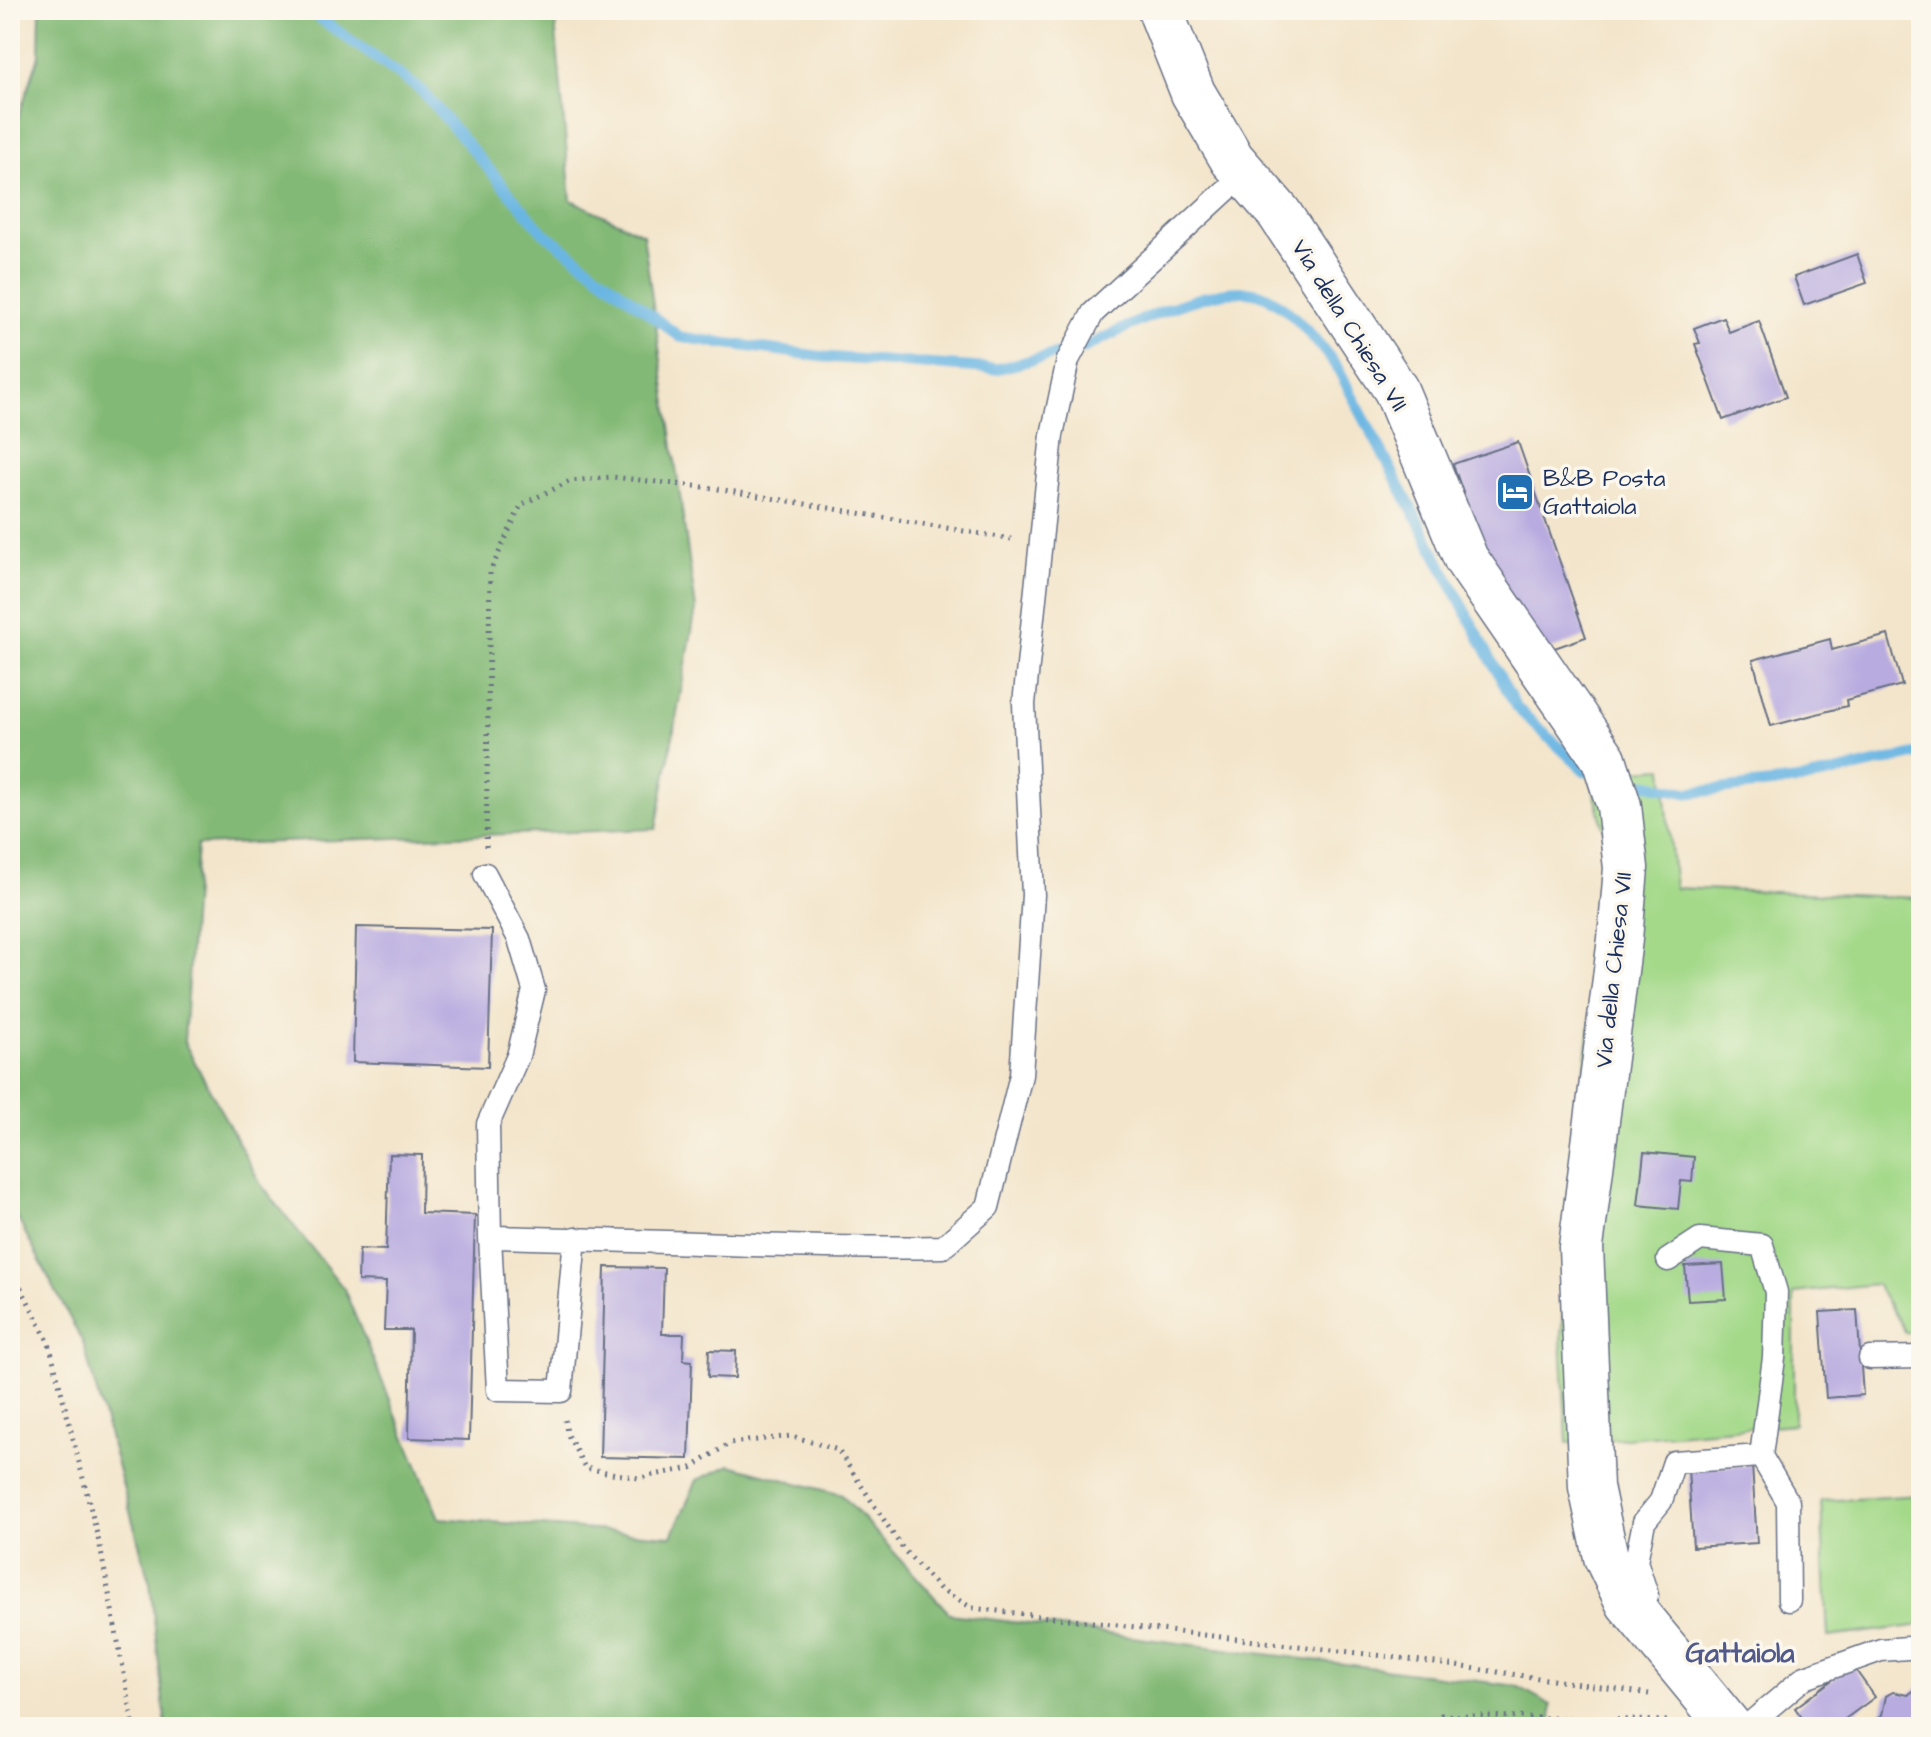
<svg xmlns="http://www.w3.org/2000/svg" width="1931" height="1737" font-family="'Architects Daughter',sans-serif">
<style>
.green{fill:#a4d98a;stroke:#608474;stroke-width:2}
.forest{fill:#83b976;stroke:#4f746a;stroke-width:2}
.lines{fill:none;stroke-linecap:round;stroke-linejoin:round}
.stream{stroke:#6ab6e3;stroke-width:11}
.building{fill:#b8abe0}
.service-casing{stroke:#676f84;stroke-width:25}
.minor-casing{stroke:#676f84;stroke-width:47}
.path{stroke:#676f84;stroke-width:5;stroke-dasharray:2 6;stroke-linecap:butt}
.service{stroke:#fff;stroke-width:22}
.minor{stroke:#fff;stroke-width:44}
.labels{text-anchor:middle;stroke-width:7;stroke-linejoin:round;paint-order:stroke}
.street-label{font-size:24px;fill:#1b2f5e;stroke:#fbf7ec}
.poi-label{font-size:24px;fill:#1b2f5e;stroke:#fbf7ec;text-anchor:start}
.quarter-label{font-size:28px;font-weight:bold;fill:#525a8c;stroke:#fbf7ec}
</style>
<rect width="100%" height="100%" fill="#fbf7ec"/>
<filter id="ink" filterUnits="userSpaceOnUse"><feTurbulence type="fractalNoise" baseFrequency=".0125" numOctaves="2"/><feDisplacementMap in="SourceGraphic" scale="16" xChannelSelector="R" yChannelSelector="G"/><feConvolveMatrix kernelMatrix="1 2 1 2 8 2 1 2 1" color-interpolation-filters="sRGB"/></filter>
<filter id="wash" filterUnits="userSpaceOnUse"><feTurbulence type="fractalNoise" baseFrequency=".006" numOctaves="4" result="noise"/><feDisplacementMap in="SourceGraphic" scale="32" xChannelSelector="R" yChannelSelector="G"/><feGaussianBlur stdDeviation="1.8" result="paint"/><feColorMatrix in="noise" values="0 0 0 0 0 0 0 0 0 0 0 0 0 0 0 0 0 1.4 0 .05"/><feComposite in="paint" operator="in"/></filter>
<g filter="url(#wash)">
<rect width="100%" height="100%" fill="#f3e5cb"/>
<path class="green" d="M 1663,768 L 1675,888 L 1921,898 L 1921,1334 L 1906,1333 L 1876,1284 L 1794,1293 L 1794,1424 L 1567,1443 L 1561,1339 L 1574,1162 L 1610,853 L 1589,773 Z
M 1921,1495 L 1921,1625 L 1828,1637 L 1821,1501 Z"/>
<path class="forest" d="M 40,10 L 554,10 L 571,200 L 643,234 L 696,609 L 656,829 L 197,845 L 184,1042 L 260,1183 L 344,1289 L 439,1518 L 672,1536 L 697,1480 L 730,1465 L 842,1495 L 950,1614 L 1517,1686 L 1551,1705 L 1552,1727 L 166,1727 L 150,1583 L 83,1343 L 10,1204 L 10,142 L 39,55 Z"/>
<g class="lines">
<path class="stream" d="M 308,10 L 421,90 L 543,232 L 680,337 L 825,357 L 996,369 L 1060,353
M 1084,348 C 1124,328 1222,276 1265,296 C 1294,310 1315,341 1336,365 L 1516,707 L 1585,771
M 1646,784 L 1688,793 L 1802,780 L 1921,753"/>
</g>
<g id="blocks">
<path class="building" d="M 1857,254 L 1867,283 L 1804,305 L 1794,277 Z
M 1723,317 L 1729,332 L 1759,321 L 1786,397 L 1723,420 L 1695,344 L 1700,343 L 1694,328 Z
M 1518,442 L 1586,637 L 1543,652 L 1482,548 L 1453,464 Z
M 1888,635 L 1902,685 L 1846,700 L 1847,706 L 1771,726 L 1753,660 L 1830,639 L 1832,650 Z
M 356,927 L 492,930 L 488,1067 L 353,1062 Z
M 1644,1152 L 1694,1157 L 1692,1182 L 1681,1181 L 1678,1209 L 1638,1205 Z
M 389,1154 L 422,1155 L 421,1213 L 475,1215 L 469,1440 L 409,1438 L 411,1330 L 384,1330 L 386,1282 L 358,1281 L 359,1249 L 386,1250 Z
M 1723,1264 L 1726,1299 L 1688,1301 L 1685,1266 Z
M 605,1267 L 664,1268 L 662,1334 L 684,1334 L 683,1360 L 692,1361 L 689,1459 L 600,1457 Z
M 1857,1310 L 1863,1395 L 1826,1398 L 1820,1312 Z
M 709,1350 L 736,1351 L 735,1378 L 708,1377 Z
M 1752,1465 L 1757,1543 L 1693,1547 L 1688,1469 Z
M 1852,1665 L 1875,1697 L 1834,1727 L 1809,1727 L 1795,1708 Z
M 1921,1685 L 1921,1727 L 1865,1727 L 1882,1715 L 1886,1696 L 1893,1692 L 1908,1695 Z"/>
</g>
</g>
<g filter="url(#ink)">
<use href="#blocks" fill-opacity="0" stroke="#676f84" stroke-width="2"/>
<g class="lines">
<g class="service-casing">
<path id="service" d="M 485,874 L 519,939 L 534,990 L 518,1056 L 488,1124 L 490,1237
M 575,1238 L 561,1391 L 498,1390 L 490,1237 C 641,1239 792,1250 943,1247 L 988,1207 L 1021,1075 L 1033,895 L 1024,704 L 1052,435 L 1068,360 L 1093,313 L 1245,173
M 1668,1260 L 1700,1239 L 1762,1245 L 1776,1292 L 1774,1358 L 1761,1456
M 1870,1358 L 1921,1357
M 1643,1611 L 1647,1595 L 1636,1561 L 1644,1522 L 1661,1501 L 1674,1462 L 1761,1456 L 1788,1502 L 1789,1600
M 1746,1727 L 1805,1677 L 1881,1650 L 1921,1647"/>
</g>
<g class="minor-casing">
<path id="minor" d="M 1160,10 L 1193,93 L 1232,159 L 1279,213 L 1396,390 L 1466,559 L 1604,759 L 1619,806 L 1626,868 L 1620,939 L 1581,1247 L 1591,1487 L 1606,1557 L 1628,1603 L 1730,1727"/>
</g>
<path class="path" d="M 10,66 L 20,10
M 486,847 L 490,572 L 521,505 L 570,481 L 612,477 L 712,488 L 1011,539
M 10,1266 L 49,1343 L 100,1546 L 134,1727
M 565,1420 L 567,1433 L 585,1468 L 638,1478 L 691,1468 L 730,1443 L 792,1436 L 838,1450 L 903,1549 L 940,1589 L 972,1608 L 1401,1658 L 1649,1694
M 1430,1727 L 1441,1715 L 1672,1721"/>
<use href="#service" class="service"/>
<use href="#minor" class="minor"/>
</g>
</g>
<defs>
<g id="hotel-square" transform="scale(2)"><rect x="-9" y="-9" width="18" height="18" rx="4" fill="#1f6fb2" stroke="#fbf7ec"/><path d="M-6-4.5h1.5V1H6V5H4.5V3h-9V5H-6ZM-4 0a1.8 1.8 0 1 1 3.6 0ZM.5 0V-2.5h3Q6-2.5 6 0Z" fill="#fff"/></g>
</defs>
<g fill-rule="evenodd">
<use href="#hotel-square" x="1515" y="492"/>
</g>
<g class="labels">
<g class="street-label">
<text transform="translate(1350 325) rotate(58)" y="8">Via della Chiesa VII</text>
<text transform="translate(1613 970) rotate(-84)" y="8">Via della Chiesa VII</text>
</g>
<g class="poi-label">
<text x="1543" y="486">B&amp;B Posta<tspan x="1543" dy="28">Gattaiola</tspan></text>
</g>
<g class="quarter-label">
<text x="1740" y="1662">Gattaiola</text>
</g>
</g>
<rect width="1931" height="1737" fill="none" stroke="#fbf7ec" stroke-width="40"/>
</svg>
